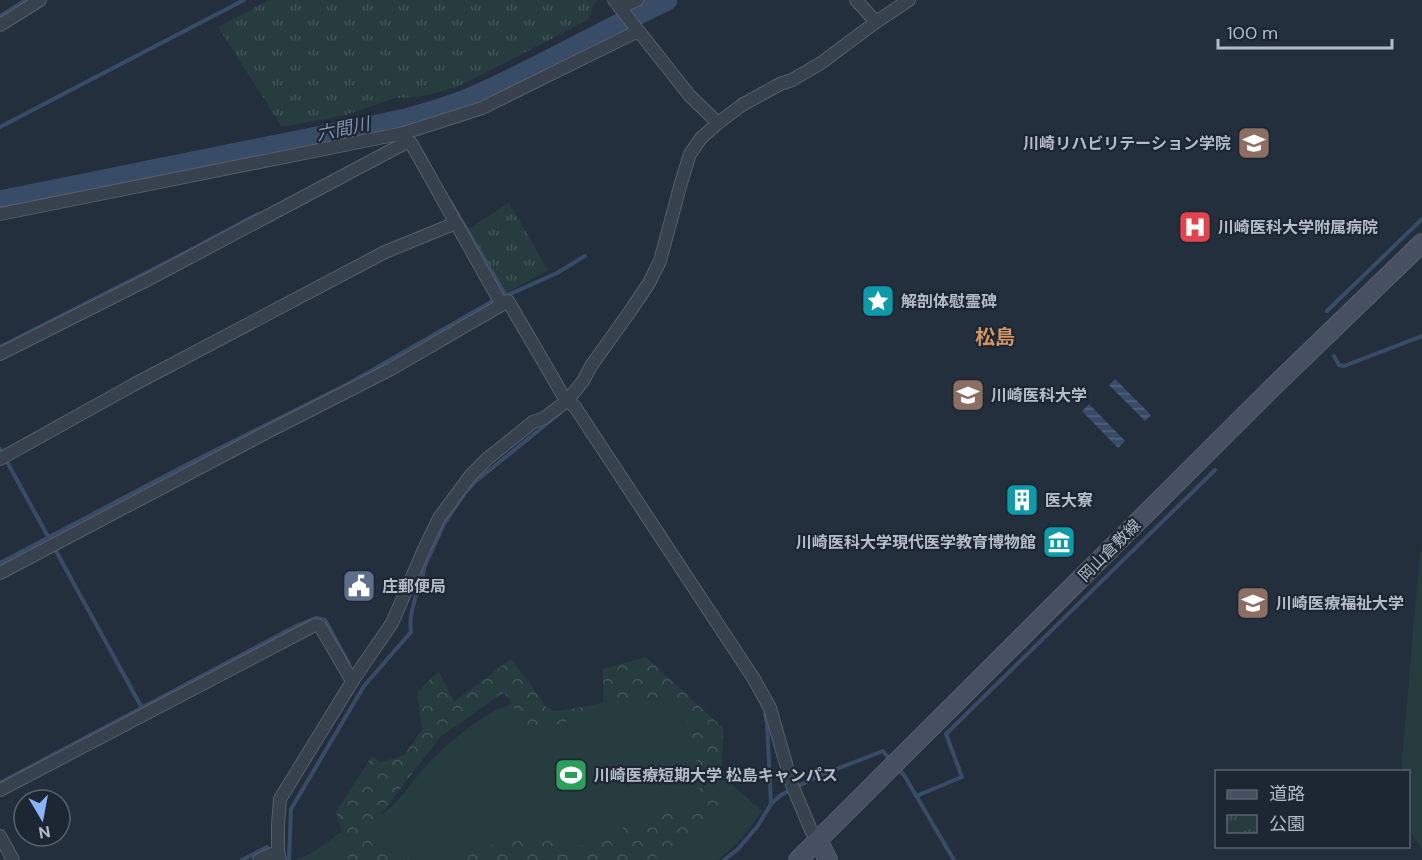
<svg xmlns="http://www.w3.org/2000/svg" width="1422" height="860" font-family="'DM Sans','Noto Sans JP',sans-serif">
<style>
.grass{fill:#263c3f}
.forest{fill:url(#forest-crowns)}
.park{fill:url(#park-tufts)}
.water{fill:url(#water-rules)}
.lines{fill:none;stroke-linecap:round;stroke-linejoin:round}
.stream{stroke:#394c67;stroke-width:4}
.river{stroke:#394c67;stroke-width:21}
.street-casing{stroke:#565f6c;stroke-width:14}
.secondary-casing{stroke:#565f6c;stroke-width:20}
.street{stroke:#38414e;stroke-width:12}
.secondary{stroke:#465061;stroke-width:18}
.labels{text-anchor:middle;stroke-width:4.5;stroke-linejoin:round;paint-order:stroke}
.poi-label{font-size:16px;font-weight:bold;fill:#b4bcc9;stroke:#1d2633;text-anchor:start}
.street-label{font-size:16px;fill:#b4bcc9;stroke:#1d2633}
.water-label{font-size:18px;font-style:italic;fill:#7c92b1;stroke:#1d2633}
.quarter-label{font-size:20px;font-weight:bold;fill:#d59563;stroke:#1d2633}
</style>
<defs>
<pattern id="forest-crowns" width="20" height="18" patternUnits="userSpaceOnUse" patternTransform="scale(1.5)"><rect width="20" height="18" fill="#263c3f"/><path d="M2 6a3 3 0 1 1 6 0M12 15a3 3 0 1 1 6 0" fill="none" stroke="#435659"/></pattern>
<pattern id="park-tufts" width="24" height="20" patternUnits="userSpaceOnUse" patternTransform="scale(1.5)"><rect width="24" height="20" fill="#263c3f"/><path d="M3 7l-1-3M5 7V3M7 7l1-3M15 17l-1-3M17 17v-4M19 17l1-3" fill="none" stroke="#435659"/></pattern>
<pattern id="water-rules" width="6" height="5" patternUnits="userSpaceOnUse" patternTransform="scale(1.5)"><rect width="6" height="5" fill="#394c67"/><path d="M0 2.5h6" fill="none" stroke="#53647b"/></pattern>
</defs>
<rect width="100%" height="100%" fill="#242f3e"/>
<path class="grass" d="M 1422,550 L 1422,849 L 1409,830 L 1408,772 L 1401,771 L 1420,551 Z
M 680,694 L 725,778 L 762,811 C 747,832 738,845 717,860 L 296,860 C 304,856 314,852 321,847 C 329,842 335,835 343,831 C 357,824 373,821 385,812 C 399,802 408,786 419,774 C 441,748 482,712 515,703 C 527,699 543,704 554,711 Z"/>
<path class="forest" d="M 646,657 L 723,728 L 721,811 L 652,860 L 466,860 L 475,848 L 556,835 L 572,847 L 612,840 L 621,833 L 625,824 L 650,818 L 655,805 L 665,813 L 692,806 L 701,781 L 688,724 L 672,699 L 603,706 L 532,735 L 504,692 L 440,737 L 369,830 L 409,860 L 348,860 L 349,854 L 336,812 L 372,756 L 380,763 L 404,755 L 422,730 L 417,692 L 439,671 L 454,702 L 511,659 L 534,689 L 550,713 L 603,703 L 603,669 Z"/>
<path class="park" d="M 269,0 L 596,0 L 588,20 L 457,87 L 419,97 L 395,98 L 345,115 L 282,127 L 218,27 Z
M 509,203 L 548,270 L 505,294 L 467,230 Z"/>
<path class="water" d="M 1115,379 L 1151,415 L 1145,421 L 1109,385 Z
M 1089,404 L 1125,441 L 1118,448 L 1082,411 Z"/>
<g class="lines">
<path class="stream" d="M 630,6 L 636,15
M 0,16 L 26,0
M 405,119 L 408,130
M 0,127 L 244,0
M 450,201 L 505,294 L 508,295 L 557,273 L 585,256
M 1327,311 L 1422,219
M 0,347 L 179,256 L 258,214
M 1334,356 L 1339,365 L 1344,366 L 1422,336
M 0,449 L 142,708
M 0,563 L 184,466 L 348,384 L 505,294
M 765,714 L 767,723 L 771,803
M 898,769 L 904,775 L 954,860
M 0,783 L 296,626 L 316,618 L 325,620 L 349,664
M 916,796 L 962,777 L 946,734 L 1215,470
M 242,860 L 267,847
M 289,860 L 291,809 L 364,686 L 411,632 C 409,618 413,606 417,592 C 420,584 424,576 424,568 L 444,524 L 464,494 L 476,481 L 560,413
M 724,860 L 738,849 L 757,827 L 771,804 L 781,795 L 816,777 L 883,751 L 891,761"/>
<path class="river" d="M 0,201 L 406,119 C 427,113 448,107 468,99 C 536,70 600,32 667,0"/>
<g class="street-casing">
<path id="street" d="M 614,0 L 690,96 L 718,123
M 856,0 L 876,22
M 620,8 L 637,0
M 0,25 L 40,0
M 405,135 L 407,142 L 411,143 L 502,305
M 0,214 L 404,133 L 482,108 L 638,31
M 0,354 L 147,280 L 407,142
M 0,459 L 133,385 L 385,252 L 456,223
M 0,573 L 275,428 L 391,369 L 508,301 L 564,397 L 575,407 L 754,679 L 770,708 L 792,785 L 811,830 L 818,840
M 0,790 L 315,625 L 320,626 L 352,681
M 0,836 L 13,860
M 259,860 L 278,851
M 280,860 L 278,851 L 278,825 L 280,799 L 355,677 L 392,623 L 425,547 L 439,518 L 471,475 L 487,459 L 533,422 L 544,418 L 568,400 L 583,381 L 591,366 L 631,310 L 649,283 L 660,261 L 681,183 L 690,154 L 701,138 L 718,123 L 742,105 L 780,84 L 792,80 L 821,63 L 876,22 L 909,0"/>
</g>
<g class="secondary-casing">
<path id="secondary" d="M 818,840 L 828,860
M 798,860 L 1272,388 L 1422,243"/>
</g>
<use href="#street" class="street"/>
<use href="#secondary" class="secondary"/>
</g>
<defs>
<g id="university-square" transform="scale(1.725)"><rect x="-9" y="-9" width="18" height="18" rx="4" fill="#8d6e63" stroke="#1d2633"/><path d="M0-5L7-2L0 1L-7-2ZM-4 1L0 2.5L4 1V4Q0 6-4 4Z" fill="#fff"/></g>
<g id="hospital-square" transform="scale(1.725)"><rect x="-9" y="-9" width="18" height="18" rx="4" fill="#e0444e" stroke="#1d2633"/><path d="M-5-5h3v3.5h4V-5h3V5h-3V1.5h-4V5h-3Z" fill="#fff"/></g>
<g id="sight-square" transform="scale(1.725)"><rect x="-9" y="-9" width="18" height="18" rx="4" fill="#0f9aa8" stroke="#1d2633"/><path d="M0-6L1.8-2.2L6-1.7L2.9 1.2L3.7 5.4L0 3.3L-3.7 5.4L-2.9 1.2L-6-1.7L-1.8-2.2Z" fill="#fff"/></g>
<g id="building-square" transform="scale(1.725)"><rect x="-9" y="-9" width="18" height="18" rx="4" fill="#0f9aa8" stroke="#1d2633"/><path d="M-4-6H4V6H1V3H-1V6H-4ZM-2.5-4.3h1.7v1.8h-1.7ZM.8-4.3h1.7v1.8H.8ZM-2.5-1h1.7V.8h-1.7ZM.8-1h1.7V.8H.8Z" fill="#fff"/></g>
<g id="museum-square" transform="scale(1.725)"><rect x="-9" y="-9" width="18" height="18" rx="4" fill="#0f9aa8" stroke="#1d2633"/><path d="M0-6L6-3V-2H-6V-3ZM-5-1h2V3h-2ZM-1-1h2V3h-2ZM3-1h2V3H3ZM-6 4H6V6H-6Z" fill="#fff"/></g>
<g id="civic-square" transform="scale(1.725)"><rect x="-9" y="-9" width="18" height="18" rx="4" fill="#5c6f8a" stroke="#1d2633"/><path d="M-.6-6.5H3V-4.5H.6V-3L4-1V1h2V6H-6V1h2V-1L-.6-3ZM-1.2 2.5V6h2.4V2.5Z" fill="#fff"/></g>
<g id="stadium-square" transform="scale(1.725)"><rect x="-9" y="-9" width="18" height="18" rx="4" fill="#2e9e5b" stroke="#1d2633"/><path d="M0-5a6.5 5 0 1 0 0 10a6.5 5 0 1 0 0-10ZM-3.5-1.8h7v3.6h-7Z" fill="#fff"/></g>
</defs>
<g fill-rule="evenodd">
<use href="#university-square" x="1254" y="143"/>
<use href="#hospital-square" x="1195" y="227"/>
<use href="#sight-square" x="878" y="301"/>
<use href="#university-square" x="968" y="395"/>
<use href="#building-square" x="1022" y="500"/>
<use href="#museum-square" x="1059" y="542"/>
<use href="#civic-square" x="359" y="586"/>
<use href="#university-square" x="1253" y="603"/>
<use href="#stadium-square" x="571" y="775"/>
</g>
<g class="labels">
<g class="poi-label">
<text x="1231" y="149" text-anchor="end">川崎リハビリテーション学院</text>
<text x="1218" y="233">川崎医科大学附属病院</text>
<text x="901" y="307">解剖体慰霊碑</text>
<text x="991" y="401">川崎医科大学</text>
<text x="1045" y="506">医大寮</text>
<text x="1036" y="548" text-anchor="end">川崎医科大学現代医学教育博物館</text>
<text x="382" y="592">庄郵便局</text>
<text x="1276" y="609">川崎医療福祉大学</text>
<text x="594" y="781">川崎医療短期大学 松島キャンパス</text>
</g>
<g class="street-label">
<text transform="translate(1109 550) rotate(-45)" y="6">岡山倉敷線</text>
</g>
<g class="water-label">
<text transform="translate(343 129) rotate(-12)" y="6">六間川</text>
</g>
<g class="quarter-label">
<text x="995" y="344">松島</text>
</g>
</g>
<rect x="1215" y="770" width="195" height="78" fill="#1d2633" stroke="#59626f" stroke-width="1.5"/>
<rect x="1227" y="790" width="30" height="9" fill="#465061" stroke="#59626f" stroke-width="1.5"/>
<text x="1269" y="800" font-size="18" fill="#b4bcc9">道路</text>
<rect x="1227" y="815" width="30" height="18" fill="url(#park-tufts)" stroke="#59626f" stroke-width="1.5"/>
<text x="1269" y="830" font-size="18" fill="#b4bcc9">公園</text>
<g transform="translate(42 818) rotate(170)"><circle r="28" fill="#1d2633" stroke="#59626f" stroke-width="1.5"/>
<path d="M0-4.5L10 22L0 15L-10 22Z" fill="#8ab4f8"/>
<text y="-9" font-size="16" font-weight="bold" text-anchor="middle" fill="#b4bcc9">N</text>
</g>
<path d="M1218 39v9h174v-9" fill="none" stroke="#b4bcc9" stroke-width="3"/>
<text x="1227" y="39" font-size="18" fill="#b4bcc9" stroke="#1d2633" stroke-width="4.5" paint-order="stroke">100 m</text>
</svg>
